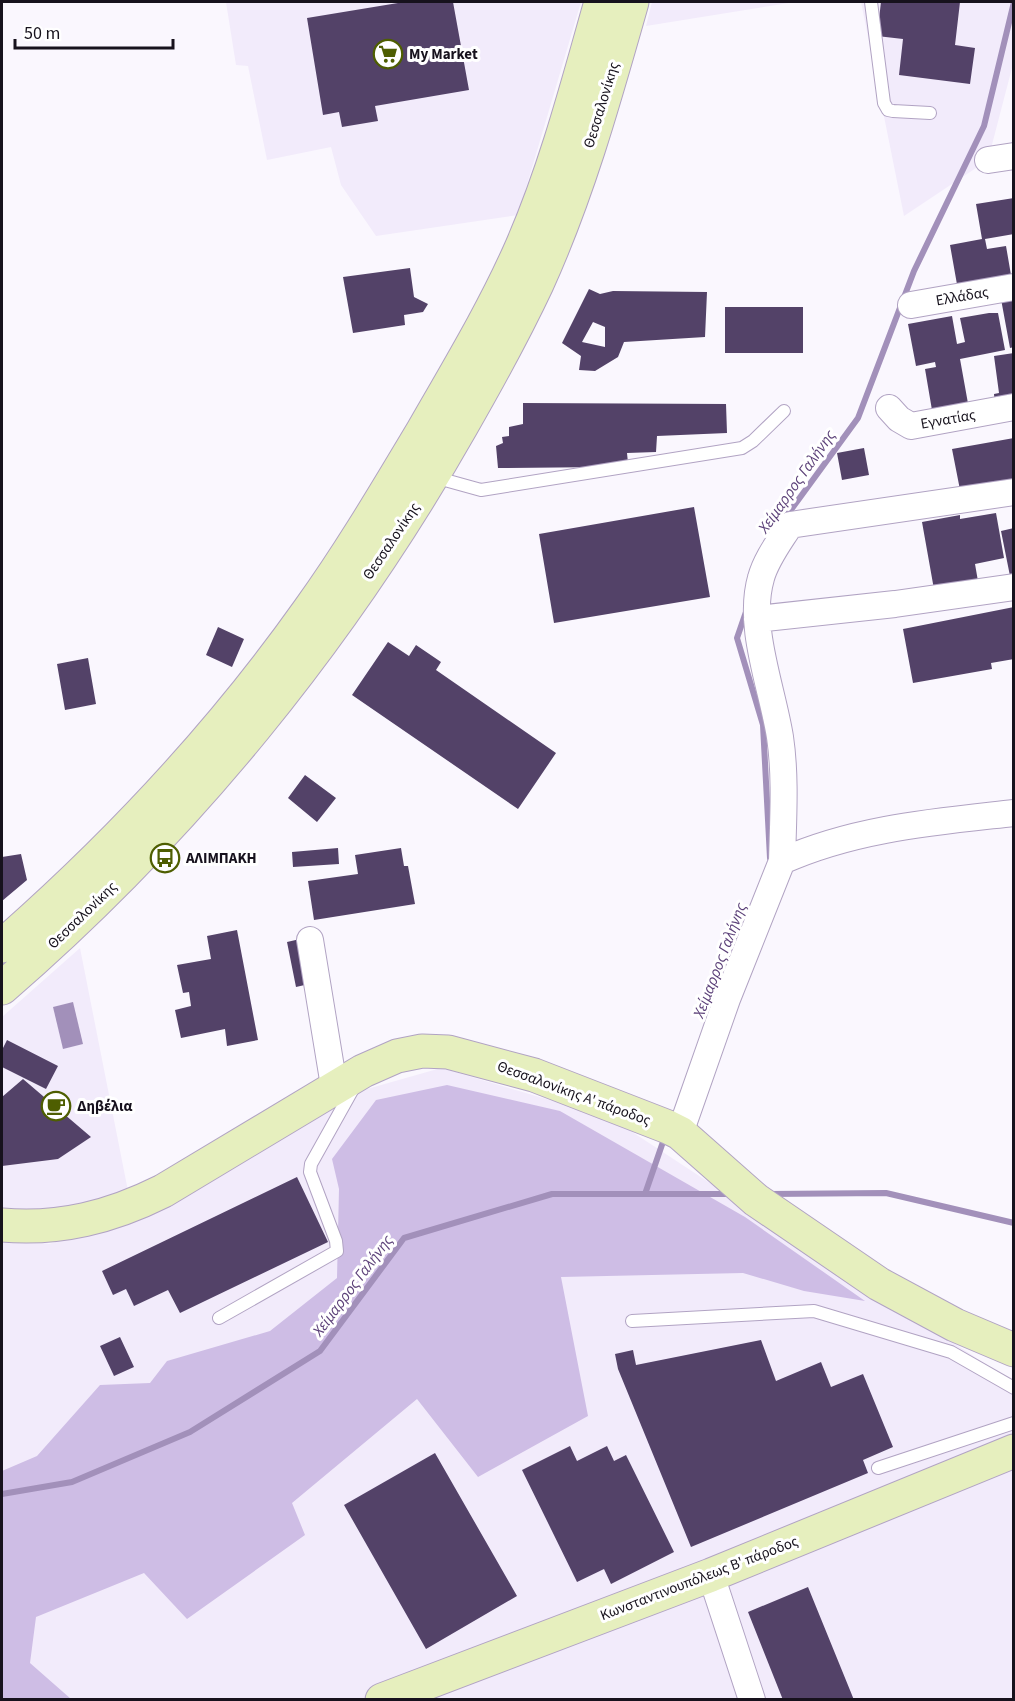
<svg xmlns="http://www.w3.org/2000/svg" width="1015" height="1701" font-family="'Source Sans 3',sans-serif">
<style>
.built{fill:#f2ebfb}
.green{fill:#cebde5}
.water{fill:#a290ba}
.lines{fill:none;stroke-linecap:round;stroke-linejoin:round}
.stream{stroke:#a290ba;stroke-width:6}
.building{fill:#534268;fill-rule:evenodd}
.lane-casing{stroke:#b1a3c3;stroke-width:14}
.street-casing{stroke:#b1a3c3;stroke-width:28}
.secondary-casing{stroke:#b1a3c3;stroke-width:35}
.lane{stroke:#fff;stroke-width:12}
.street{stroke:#fff;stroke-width:26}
.secondary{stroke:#e6efbe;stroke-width:33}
.labels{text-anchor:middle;stroke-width:6;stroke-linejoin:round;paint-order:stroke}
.poi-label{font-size:15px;font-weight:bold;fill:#17121d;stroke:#fff;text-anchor:start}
.street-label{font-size:15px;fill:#17121d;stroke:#fff}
.water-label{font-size:16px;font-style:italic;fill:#5c4179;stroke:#fff}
</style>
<rect width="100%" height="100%" fill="#faf7fe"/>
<path class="built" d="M 226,2 L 581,2 L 518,215 L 376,236 L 341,185 L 331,147 L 267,160 L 248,66 L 236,65 Z
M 652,2 L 795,2 L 646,26 Z
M 861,2 L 1013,2 L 1013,64 L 988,160 L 904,216 Z
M 80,948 L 129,1196 L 2,1219 L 2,1017 Z
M 441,1068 L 611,1118 L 1013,1382 L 1013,1699 L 2,1699 L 2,1235 L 49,1244 L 166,1206 L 339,1097 Z"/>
<path class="green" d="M 447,1085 L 560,1111 L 745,1217 L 865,1301 L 804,1291 L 743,1273 L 561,1277 L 588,1416 L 478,1477 L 417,1399 L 292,1503 L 305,1535 L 187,1619 L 144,1573 L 36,1617 L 30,1663 L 71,1699 L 2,1700 L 2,1471 L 37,1456 L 100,1385 L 150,1383 L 167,1361 L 270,1331 L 337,1278 L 339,1189 L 332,1159 L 376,1100 Z"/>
<path class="water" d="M 73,1002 L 83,1044 L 63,1049 L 53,1007 Z"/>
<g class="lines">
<path class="stream" d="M 785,518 L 858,418 L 914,271 L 984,126 L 1014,2
M 747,609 L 737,638 L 763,725 L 770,858
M 645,1194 L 665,1136
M 769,1194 L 886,1193 L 1014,1223
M 2,1494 L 72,1482 L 190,1432 L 320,1351 L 404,1238 L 552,1194 L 731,1194"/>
</g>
<path class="building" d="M 404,2 L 453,2 L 469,90 L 375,106 L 378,121 L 342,127 L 339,112 L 323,115 L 307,18 Z
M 881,2 L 960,2 L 955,45 L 975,48 L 970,84 L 899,75 L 903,39 L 877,36 Z
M 1014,198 L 1014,234 L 985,239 L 987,249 L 1006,246 L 1011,275 L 958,290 L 950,245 L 982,239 L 976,204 Z
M 410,268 L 414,297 L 428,304 L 423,312 L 404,315 L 405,325 L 353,333 L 343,277 Z
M 589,289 L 600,294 L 613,291 L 707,292 L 705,337 L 624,342 L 618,357 L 595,371 L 579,370 L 581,356 L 562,343 ZM 593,322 L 605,327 L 605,347 L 582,342 Z
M 1014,297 L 1014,347 L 1010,348 L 1001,299 Z
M 725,307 L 803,307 L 803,353 L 725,353 Z
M 989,313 L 998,313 L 1005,350 L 960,359 L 969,409 L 933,416 L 925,369 L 936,367 L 935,362 L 916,366 L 908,324 L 952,316 L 957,344 L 965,342 L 960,318 Z
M 1014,353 L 1014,405 L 995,407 L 994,394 L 999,393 L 994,356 Z
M 523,403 L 726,404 L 727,433 L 657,436 L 656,452 L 627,453 L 628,463 L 606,467 L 498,468 L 496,446 L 503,443 L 502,437 L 509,436 L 509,427 L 523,424 Z
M 1014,438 L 1014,486 L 961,495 L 952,449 Z
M 864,448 L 869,475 L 842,480 L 837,453 Z
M 694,507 L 710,597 L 554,623 L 539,534 Z
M 996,513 L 1004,558 L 975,564 L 979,587 L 935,595 L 922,522 L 960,515 L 960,519 Z
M 1014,528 L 1014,580 L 1011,581 L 1001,531 Z
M 1014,607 L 1014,659 L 991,663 L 992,669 L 913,683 L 903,629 Z
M 218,627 L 244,639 L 232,667 L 206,655 Z
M 388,642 L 409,656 L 416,645 L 441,662 L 436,670 L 556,753 L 518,809 L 352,695 Z
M 88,658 L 96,704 L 65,710 L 57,664 Z
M 305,775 L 336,798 L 317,822 L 288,798 Z
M 338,848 L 339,864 L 293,867 L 292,852 Z
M 401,848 L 404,866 L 408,866 L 415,904 L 314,920 L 308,881 L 358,874 L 355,855 Z
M 21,854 L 27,880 L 2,901 L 2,857 Z
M 237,930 L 258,1040 L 227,1046 L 225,1029 L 181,1038 L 175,1010 L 191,1006 L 189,992 L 183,993 L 177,965 L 211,959 L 207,936 Z
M 300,939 L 309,984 L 296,987 L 287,942 Z
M 7,1040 L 58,1066 L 46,1089 L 2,1067 L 2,1050 Z
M 23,1079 L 91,1137 L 58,1159 L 2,1166 L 2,1097 Z
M 297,1177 L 328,1242 L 180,1313 L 168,1290 L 134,1306 L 126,1289 L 113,1295 L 102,1271 Z
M 120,1337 L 134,1367 L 114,1376 L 100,1346 Z
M 761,1340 L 776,1381 L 821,1362 L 831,1387 L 863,1374 L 893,1447 L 863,1460 L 868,1473 L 691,1547 L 618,1369 L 615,1354 L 633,1350 L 636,1365 Z
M 570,1446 L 577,1461 L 607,1446 L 614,1461 L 626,1455 L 674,1552 L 611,1584 L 604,1569 L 577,1582 L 522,1470 Z
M 435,1453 L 517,1596 L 426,1649 L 344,1505 Z
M 808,1587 L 854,1700 L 783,1700 L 748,1612 Z"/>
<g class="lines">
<g class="lane-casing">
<path id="lane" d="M 871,2 L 884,103 L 888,110 L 893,111 L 930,113
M 434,477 L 481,490 L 742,448 L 753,441 L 784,411
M 219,1318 L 337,1251 L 336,1241 L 310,1172 L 311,1164 L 354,1087
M 632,1321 L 814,1311 L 951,1352 L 1014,1388
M 878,1468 L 1014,1423"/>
</g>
<g class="street-casing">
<path id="street" d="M 988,160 L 1014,156
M 911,305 L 1014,287
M 889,408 L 899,419 L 911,426 L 1014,407
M 757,619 L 895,604 L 1014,587
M 782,861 C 783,820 786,777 780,737 C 772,687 747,626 761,578 C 766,559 780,541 790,525 L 1014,492
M 310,940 L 334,1086
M 680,1133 L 727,999 L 782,861 C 856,828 934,822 1014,813
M 711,1575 L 752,1700"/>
</g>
<g class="secondary-casing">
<path id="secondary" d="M 2,946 C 116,846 221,734 309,610 C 350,553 386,492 422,432 C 457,371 494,310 522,246 C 556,168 578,83 601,2
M 2,988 C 186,829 341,638 461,427 C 488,380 514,333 537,284 C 578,194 605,97 632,2
M 2,1225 C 60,1230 111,1217 163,1191 L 363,1071 L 397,1056 L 422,1051 L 448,1052 L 534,1075 L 668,1127 L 680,1133 L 756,1200 L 879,1284 L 955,1325 L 1014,1350
M 382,1700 L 711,1575 L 1014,1451"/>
</g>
<use href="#lane" class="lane"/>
<use href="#street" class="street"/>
<use href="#secondary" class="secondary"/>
</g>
<defs>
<g id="supermarket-ring" transform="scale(1.5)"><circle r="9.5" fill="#fff" stroke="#4e5e01" stroke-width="1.5"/><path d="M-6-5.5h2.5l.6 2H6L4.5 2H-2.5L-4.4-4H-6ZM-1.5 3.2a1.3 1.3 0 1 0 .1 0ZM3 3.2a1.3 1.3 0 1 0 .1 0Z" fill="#4e5e01"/></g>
<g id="bus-ring" transform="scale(1.5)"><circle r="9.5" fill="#fff" stroke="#4e5e01" stroke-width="1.5"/><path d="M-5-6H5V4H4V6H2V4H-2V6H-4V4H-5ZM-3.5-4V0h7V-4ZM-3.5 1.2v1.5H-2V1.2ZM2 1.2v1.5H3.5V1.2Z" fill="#4e5e01"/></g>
<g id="cafe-ring" transform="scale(1.5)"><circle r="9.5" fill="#fff" stroke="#4e5e01" stroke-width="1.5"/><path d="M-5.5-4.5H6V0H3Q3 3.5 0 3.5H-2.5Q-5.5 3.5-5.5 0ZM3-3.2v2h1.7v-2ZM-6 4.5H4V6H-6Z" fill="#4e5e01"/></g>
</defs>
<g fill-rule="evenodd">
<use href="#supermarket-ring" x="388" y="54"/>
<use href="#bus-ring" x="165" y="858"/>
<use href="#cafe-ring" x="56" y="1106"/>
</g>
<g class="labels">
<g class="poi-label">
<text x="409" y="59">My Market</text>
<text x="186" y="863">ΑΛΙΜΠΑΚΗ</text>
<text x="77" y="1111">Δηβέλια</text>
</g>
<g class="street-label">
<text transform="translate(601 105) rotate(-73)" y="5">Θεσσαλονίκης</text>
<text transform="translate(962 296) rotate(-10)" y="5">Ελλάδας</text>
<text transform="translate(948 419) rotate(-10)" y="5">Εγνατίας</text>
<text transform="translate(391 541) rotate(-56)" y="5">Θεσσαλονίκης</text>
<text transform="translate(82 915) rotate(-44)" y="5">Θεσσαλονίκης</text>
<text transform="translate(574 1093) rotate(20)" y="5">Θεσσαλονίκης Α' πάροδος</text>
<text transform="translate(699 1578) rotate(-21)" y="5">Κωνσταντινουπόλεως Β' πάροδος</text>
</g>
<g class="water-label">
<text transform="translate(796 481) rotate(-55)" y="6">Χείμαρρος Γαλήνης</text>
<text transform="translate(719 960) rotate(-69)" y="6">Χείμαρρος Γαλήνης</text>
<text transform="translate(352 1285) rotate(-53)" y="6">Χείμαρρος Γαλήνης</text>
</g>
</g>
<rect width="1015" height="1701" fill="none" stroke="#17121d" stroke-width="6"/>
<path d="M15 39v9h158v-9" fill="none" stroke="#17121d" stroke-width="3"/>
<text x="24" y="39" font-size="18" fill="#17121d" stroke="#ffffff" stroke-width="4.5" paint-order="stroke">50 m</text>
</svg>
